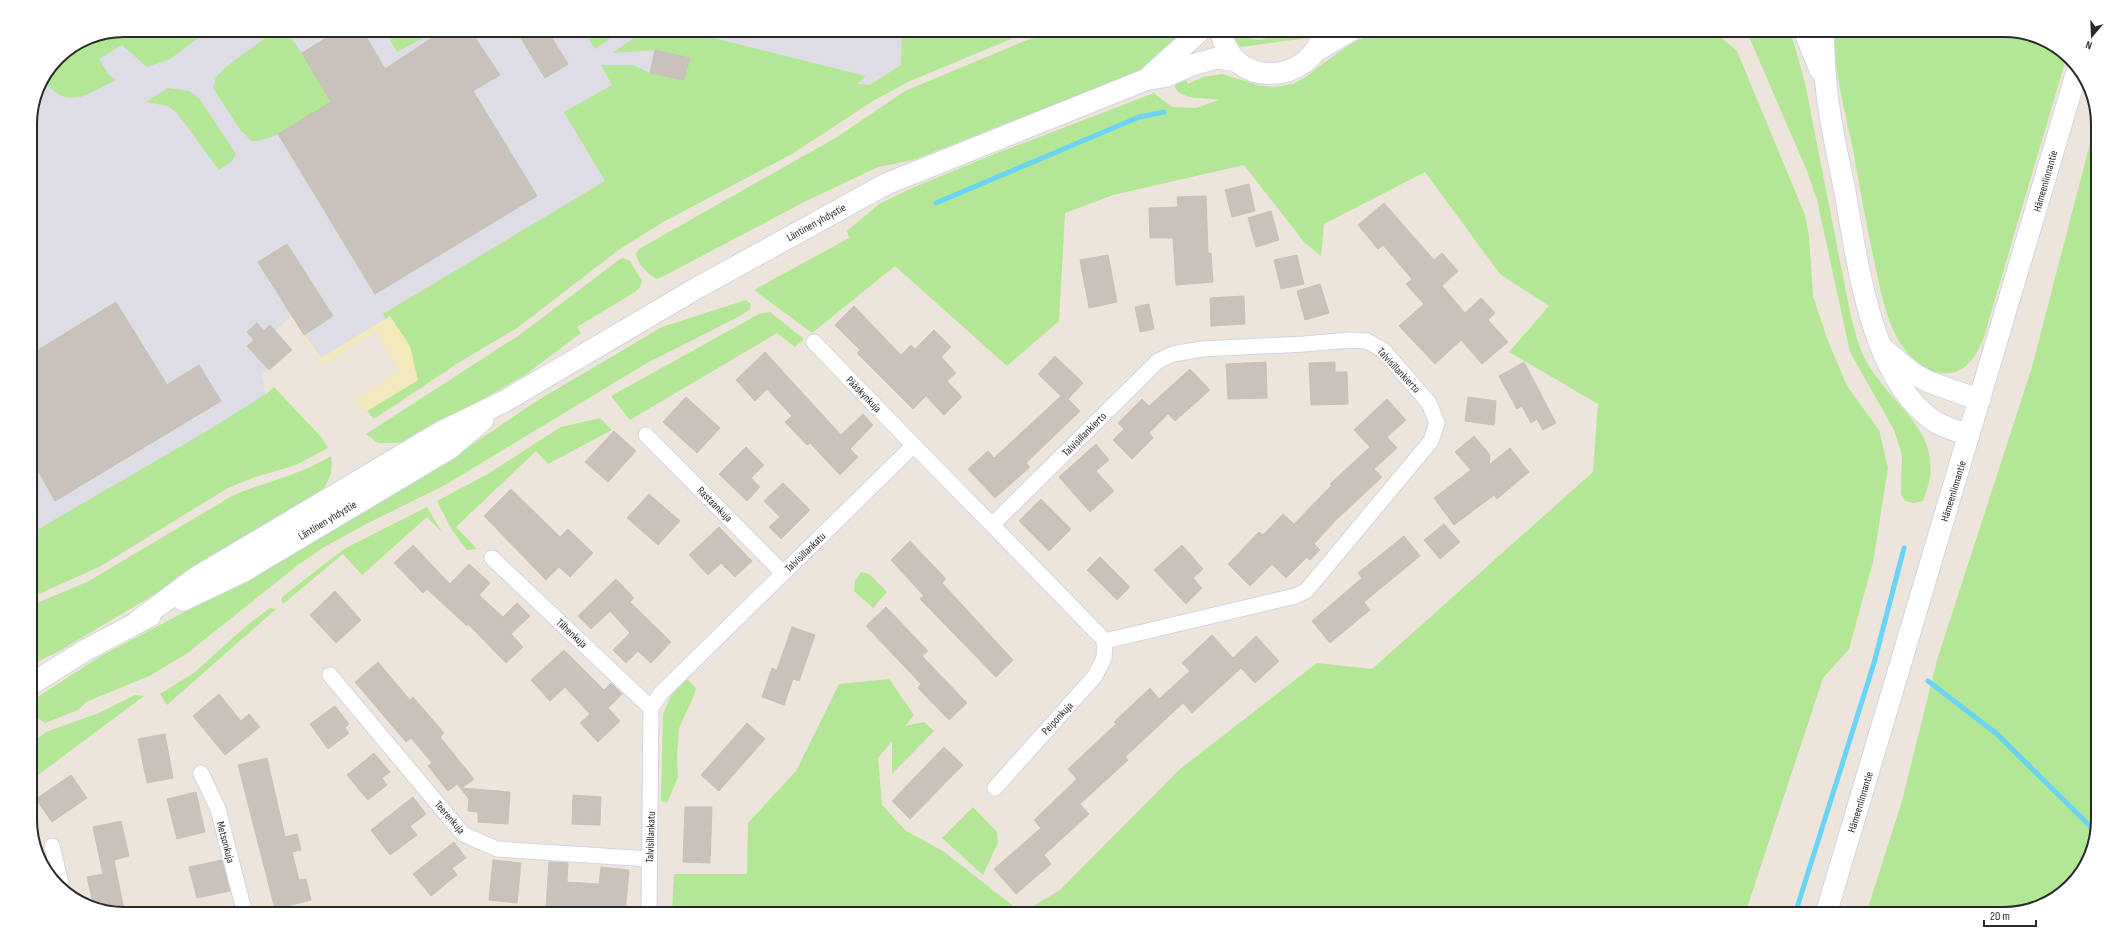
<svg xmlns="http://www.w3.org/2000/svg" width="2128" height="944" font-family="'Sofia Sans Condensed',sans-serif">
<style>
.industrial{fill:#dedce5}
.green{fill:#b3e695}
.sand{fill:#f4e9bc}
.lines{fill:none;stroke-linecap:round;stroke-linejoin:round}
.stream{stroke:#69d4f5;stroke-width:5}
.building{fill:#c8c2bb;stroke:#c8c1b5}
.minor-casing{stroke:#d0d5e4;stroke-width:17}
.secondary-casing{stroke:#d0d5e4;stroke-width:23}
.minor{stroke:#fff;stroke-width:15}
.secondary{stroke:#fff;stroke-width:21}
.labels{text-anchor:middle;stroke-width:4;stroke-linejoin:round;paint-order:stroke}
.street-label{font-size:11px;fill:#2a2a2a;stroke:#fff}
.rim{fill:none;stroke:#2a2a2a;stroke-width:2}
</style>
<rect width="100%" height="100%" fill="#ede5db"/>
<path class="industrial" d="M 124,30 L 902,30 L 902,65 L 410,346 L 390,316 L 321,358 L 291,316 L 269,337 L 284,354 L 262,374 L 272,429 L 30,576 L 30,118 L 40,83 L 58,57 L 88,37 Z"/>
<path class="green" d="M 124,30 L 209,30 L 170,59 L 147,67 L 122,45 L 99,59 L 109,75 L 116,80 C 84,95 69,112 42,79 L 58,57 L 88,37 Z
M 285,30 L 302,53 L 331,102 C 310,115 278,141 252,141 L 241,131 L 213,88 L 216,77 L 227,66 L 271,34 Z
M 404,30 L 439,30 L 397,52 L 390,40 Z
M 583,30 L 622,30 L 595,49 Z
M 646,30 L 682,30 L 866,76 L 857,84 L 869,85 L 901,65 L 902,30 L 1033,30 L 910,81 L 873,101 L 792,154 L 665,221 L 620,249 L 517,328 L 458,363 L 374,419 L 367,411 L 418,380 L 390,316 L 386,319 L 383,314 L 605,181 L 564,112 L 612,85 L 601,65 L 633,65 L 650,73 L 684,80 L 690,58 L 655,50 L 612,53 Z
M 1065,30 L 1191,30 L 1168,53 L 1142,70 L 913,160 L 878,167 L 806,201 L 662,277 L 656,279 C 647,273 638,264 636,254 L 639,249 L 837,137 L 905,91 L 1027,40 Z
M 1232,30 L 1241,30 C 1250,43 1267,43 1275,30 L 1311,30 L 1308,38 L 1241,47 L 1235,40 Z
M 1382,30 L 1440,30 L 1447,32 L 1448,30 L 1700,30 L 1718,35 L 1737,51 L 1805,215 L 1809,236 L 1813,296 L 1828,341 L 1847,386 L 1879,430 L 1888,468 L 1873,562 L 1849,649 L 1823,678 L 1745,914 L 672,914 L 674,874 L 747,874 L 748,823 L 796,771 L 839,684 L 889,679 L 914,715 L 905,726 L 924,722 L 934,731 L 892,774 L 892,741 L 878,758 L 882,805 L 906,831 L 943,851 L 1022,913 L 1060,890 L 1180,769 L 1317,663 L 1372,669 L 1593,472 L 1598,404 L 1509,352 L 1549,306 L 1500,274 L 1425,172 L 1324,224 L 1321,256 L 1304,242 L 1244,165 L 1113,195 L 1065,213 L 1059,321 L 1007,366 L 895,266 L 812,333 L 754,290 L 849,238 L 847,231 L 879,204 L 910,189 L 987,157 L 1154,93 L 1172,107 L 1196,108 L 1219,100 C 1206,97 1181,101 1175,87 L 1176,83 L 1185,78 L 1188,84 L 1203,77 L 1222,74 L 1261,86 L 1274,87 L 1293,84 L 1306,77 L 1322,64 L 1354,42 Z
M 1746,30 L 1790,30 L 1805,83 L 1851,317 C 1856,335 1860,354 1871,369 C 1902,416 1949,437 1923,501 L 1914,503 L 1905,501 L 1901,494 L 1902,455 L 1894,430 L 1850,352 L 1817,200 L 1807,171 Z
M 1833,30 L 2004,30 L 2040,37 L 2066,59 L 1983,340 C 1974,359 1965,375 1942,373 C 1923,372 1903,351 1895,334 C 1886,315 1881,294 1877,274 C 1868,234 1861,195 1854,155 C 1846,114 1834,72 1833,30 Z
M 168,88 L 189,91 L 199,98 L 236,154 L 232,161 L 219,170 L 177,113 L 168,106 L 146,102 Z
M 2097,116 L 2098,820 L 2091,856 L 2056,898 L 2004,914 L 1866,914 L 1902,801 L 1937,660 L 2032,367 Z
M 624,258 L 630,261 L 642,281 L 640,287 L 635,292 L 577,327 L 581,333 L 525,375 L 407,443 L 378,443 L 366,434 L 521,334 L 620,259 Z
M 746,300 L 751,304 L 750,309 L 740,316 L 647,363 L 445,485 L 364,525 L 321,549 L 298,565 L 186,654 L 149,676 L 86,702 L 78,710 L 45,723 C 37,719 33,713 30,705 L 36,698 L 101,656 L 285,559 L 439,467 L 535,402 L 662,327 Z
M 770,312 L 804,339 L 795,347 L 777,333 L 630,420 L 611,396 L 759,314 Z
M 274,387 L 322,438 L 328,448 L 296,465 L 252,478 L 228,488 L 99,567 L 30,598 L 30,534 L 202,434 L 266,394 Z
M 600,418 L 612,430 L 548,464 L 536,451 L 456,527 L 477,549 L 467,550 L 452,530 L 437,501 L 486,475 L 561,427 Z
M 331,456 C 334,474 327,486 315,499 L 56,653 L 30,665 L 30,606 L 89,581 L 232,496 C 265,482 300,475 331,456 Z
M 427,507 L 442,532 L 427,517 L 362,575 L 343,554 L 283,604 L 281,598 L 344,549 Z
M 861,572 L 869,574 L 887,592 L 873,608 L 854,591 L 855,581 Z
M 270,608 L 276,609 L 167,705 L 160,694 L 195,672 L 246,626 Z
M 687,679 L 696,688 L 693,698 L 679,728 L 677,757 L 678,777 L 667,803 L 661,801 L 663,714 L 672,694 Z
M 135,695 L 144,696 L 30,781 L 30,743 L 48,731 L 99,713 Z
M 973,807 L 997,832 L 998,842 L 983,875 L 942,838 Z"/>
<path class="sand" d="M 292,316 L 321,358 L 390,316 L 410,346 L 418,380 L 367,411 L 354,400 L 400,372 L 376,331 L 323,365 L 290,317 Z"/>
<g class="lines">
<path class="stream" d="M 936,203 L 1139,117 L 1164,112
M 1928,681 L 1997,734 L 2096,832
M 1795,914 L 1874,663 L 1904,548"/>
</g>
<path class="building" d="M 339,30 L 362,30 L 385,69 L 444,30 L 470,30 L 500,75 L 473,91 L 537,196 L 375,294 L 278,134 L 331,102 L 302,53 Z
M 516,30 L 547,30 L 568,64 L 545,78 Z
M 655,50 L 690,58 L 684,80 L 650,73 Z
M 1249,184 L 1255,211 L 1232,217 L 1225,190 Z
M 1206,196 L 1208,253 L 1211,253 L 1213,282 L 1176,285 L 1173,238 L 1150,238 L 1149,208 L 1178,207 L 1177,197 Z
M 1384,203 L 1434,260 L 1442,253 L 1458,271 L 1442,286 L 1465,313 L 1481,298 L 1495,313 L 1488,320 L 1508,342 L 1482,364 L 1461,340 L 1435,364 L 1399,326 L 1424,304 L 1406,284 L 1412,279 L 1383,245 L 1378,249 L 1358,225 Z
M 1271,211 L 1279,240 L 1256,247 L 1248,218 Z
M 287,244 L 333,316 L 304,335 L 258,262 Z
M 1108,255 L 1117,302 L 1089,308 L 1080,260 Z
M 1297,255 L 1304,284 L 1281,289 L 1274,260 Z
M 1320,284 L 1329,313 L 1305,320 L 1297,291 Z
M 1244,296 L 1245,324 L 1211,326 L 1210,298 Z
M 116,302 L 167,385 L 199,365 L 221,401 L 55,501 L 39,472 L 30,478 L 30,355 Z
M 1149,304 L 1154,329 L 1140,332 L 1135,307 Z
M 854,306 L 901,355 L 911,345 L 915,349 L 934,330 L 951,347 L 941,357 L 956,373 L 947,381 L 962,397 L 944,415 L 926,396 L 913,409 L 857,353 L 860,350 L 835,325 Z
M 257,323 L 264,331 L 270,325 L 292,350 L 269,370 L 247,346 L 254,340 L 247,332 Z
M 765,352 L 841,435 L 863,414 L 873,425 L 850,449 L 858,457 L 840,475 L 810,443 L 807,445 L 785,422 L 792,416 L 767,389 L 755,401 L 736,380 Z
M 1055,356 L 1083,383 L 1068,399 L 1080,411 L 1026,463 L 1030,467 L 995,498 L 968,469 L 988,451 L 994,458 L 1061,396 L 1038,374 Z
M 1266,362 L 1267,398 L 1228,399 L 1226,364 Z
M 1335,362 L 1335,372 L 1347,372 L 1348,404 L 1311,405 L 1309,363 Z
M 1524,362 L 1556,423 L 1543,430 L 1537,419 L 1531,423 L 1522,406 L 1517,409 L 1499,376 Z
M 1190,369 L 1210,390 L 1175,421 L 1168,414 L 1149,433 L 1153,438 L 1132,459 L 1113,440 L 1124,429 L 1118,423 L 1142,399 L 1149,406 Z
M 686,397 L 720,428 L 697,453 L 663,422 Z
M 1468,397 L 1496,401 L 1494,425 L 1465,421 Z
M 1387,399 L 1406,420 L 1387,437 L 1397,448 L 1374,469 L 1382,477 L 1335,521 L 1314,544 L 1320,550 L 1310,560 L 1307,557 L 1286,578 L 1272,564 L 1250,586 L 1228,564 L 1259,532 L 1263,535 L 1283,514 L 1294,524 L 1332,485 L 1330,484 L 1370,447 L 1354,430 Z
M 614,431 L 636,451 L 608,482 L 585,462 Z
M 1474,436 L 1490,455 L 1489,465 L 1510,448 L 1529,472 L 1497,499 L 1494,495 L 1454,525 L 1434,498 L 1471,470 L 1455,452 Z
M 1096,444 L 1109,460 L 1096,471 L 1114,491 L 1090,512 L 1059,477 Z
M 746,447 L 764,465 L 751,478 L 760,487 L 747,501 L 719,474 Z
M 783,483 L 810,510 L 781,539 L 769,527 L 780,517 L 764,501 Z
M 511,489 L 560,537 L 568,529 L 593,553 L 570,577 L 559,567 L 546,580 L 484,516 Z
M 649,494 L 680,521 L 658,545 L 627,518 Z
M 1041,499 L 1071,529 L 1049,551 L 1019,521 Z
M 1444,524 L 1460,542 L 1440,559 L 1424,540 Z
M 719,527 L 752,561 L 735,577 L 721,563 L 708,575 L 689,555 Z
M 1404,536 L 1420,556 L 1364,602 L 1370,610 L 1330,643 L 1312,621 L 1362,578 L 1358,573 Z
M 910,541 L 946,579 L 942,583 L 1013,660 L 996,677 L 920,599 L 924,596 L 891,560 Z
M 413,545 L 450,584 L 469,564 L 490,583 L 479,595 L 503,617 L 517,603 L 530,616 L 511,634 L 523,647 L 506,663 L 468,624 L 467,626 L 427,589 L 423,593 L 394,563 Z
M 1182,545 L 1203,569 L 1193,578 L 1202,588 L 1186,604 L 1154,570 Z
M 1100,557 L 1130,587 L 1117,600 L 1087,570 Z
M 616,579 L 634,598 L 630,602 L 671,642 L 651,663 L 638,651 L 626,663 L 613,650 L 630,633 L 610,611 L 591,629 L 578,616 Z
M 335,591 L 361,620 L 336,643 L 310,615 Z
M 886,607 L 928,651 L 922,656 L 967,703 L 949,720 L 918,688 L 921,684 L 866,626 Z
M 792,627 L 815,635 L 799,681 L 793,679 L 784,705 L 762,697 L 772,668 L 777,670 Z
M 1212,635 L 1233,658 L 1256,636 L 1279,661 L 1255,683 L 1241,668 L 1192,713 L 1183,703 L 1125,757 L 1128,760 L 1080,804 L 1089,814 L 1044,855 L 1051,864 L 1016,894 L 994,869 L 1041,828 L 1034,820 L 1077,779 L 1068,769 L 1116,724 L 1114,722 L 1150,688 L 1159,699 L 1190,671 L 1182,663 Z
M 564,650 L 604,690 L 611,683 L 622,694 L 608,708 L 620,721 L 598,742 L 580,723 L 590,714 L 565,687 L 550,701 L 531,680 Z
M 378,662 L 410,700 L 413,697 L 444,733 L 440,737 L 474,779 L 462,788 L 510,792 L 508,824 L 478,822 L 478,812 L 468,811 L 469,799 L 457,784 L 448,791 L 428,766 L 432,763 L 411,738 L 406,742 L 355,682 Z
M 219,694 L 241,721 L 249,714 L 260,727 L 225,755 L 193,716 Z
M 335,706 L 349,724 L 345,728 L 349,733 L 328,749 L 310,724 Z
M 747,723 L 765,739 L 719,791 L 701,775 Z
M 165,734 L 173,778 L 147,783 L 138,739 Z
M 944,747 L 963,765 L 910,819 L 892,801 Z
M 374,753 L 390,772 L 382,778 L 387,785 L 368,800 L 347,775 Z
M 267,758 L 285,837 L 297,834 L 301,850 L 292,852 L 299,880 L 306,879 L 311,900 L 275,909 L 238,765 Z
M 71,775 L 87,798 L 52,822 L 36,799 Z
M 196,792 L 205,832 L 177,839 L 167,799 Z
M 573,795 L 601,797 L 600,825 L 572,824 Z
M 413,797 L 426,814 L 410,826 L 417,835 L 390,855 L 371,830 Z
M 685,807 L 712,807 L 710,863 L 683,862 Z
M 121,821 L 129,856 L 114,860 L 125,914 L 94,908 L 87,877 L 103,874 L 93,827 Z
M 454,842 L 466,858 L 452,868 L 457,875 L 431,896 L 413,874 Z
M 222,860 L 230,891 L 197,898 L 189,867 Z
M 493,860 L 521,863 L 517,903 L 489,900 Z
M 549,862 L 568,863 L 567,882 L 599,884 L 601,867 L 629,870 L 625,914 L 546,906 Z"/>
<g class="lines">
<g class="minor-casing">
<path id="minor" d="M 814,342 C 910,443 1009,541 1105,641
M 646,435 L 783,573
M 993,524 L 1158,361 L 1173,354 L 1202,349 L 1304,344 L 1350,340 L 1367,341 L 1383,350 L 1429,403 L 1437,423 L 1431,441 L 1306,591 L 1295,596 L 1105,641
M 492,558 L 651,708
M 330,675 L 463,834 L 497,849 L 649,859
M 201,773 L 218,809 L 245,914
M 995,788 L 1095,676 L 1104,658 L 1105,641
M 52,846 L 61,884
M 649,914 L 651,708 L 661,693 L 913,446"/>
</g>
<g class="secondary-casing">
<path id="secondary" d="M 1221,30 C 1229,89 1312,87 1324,30
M 1804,30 L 1820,70
M 1823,30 C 1824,48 1824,66 1826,84 C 1829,120 1838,156 1845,192 C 1857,260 1870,368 1926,415 C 1938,426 1954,430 1969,435
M 1316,51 L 1352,30
M 1150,76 L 1201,30
M 1885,350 L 1914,374 L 1929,382 L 1980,400
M 183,600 L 242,572 L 450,448 L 483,420
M 138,621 L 197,577 L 441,432 L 505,401 L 697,288 L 886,184 L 1145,80 L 1167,76 L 1192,65 L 1217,58 L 1237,61
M 30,685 L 84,651 L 150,616
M 1826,914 L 2078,68"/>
</g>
<use href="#minor" class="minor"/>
<use href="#secondary" class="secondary"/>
</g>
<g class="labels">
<g class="street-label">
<text transform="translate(2045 181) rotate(-74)" y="4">Hämeenlinnantie</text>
<text transform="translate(816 222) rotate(-29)" y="4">Läntinen yhdystie</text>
<text transform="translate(1399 370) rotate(47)" y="4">Talvisillankierto</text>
<text transform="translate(864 394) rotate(46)" y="4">Pääskynkuja</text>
<text transform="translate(1084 434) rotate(-45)" y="4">Talvisillankierto</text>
<text transform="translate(1953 491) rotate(-73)" y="4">Hämeenlinnantie</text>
<text transform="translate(715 504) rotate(45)" y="4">Rastaankuja</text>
<text transform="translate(327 520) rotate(-31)" y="4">Läntinen yhdystie</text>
<text transform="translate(805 552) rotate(-44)" y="4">Talvisillankatu</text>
<text transform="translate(572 633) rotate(43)" y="4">Tilhenkuja</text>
<text transform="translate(1057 718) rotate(-47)" y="4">Peiponkuja</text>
<text transform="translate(1860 802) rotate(-73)" y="4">Hämeenlinnantie</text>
<text transform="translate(450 817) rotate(49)" y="4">Teerenkuja</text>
<text transform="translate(650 837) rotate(-88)" y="4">Talvisillankatu</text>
<text transform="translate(226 842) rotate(75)" y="4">Metsonkuja</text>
</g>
</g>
<path d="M0 0H2128V944H0ZM124 37H2004A87 87 0 0 1 2091 124V820A87 87 0 0 1 2004 907H124A87 87 0 0 1 37 820V124A87 87 0 0 1 124 37Z" fill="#fff" fill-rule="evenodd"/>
<path class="rim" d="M124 37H2004A87 87 0 0 1 2091 124V820A87 87 0 0 1 2004 907H124A87 87 0 0 1 37 820V124A87 87 0 0 1 124 37Z"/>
<g transform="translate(2092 36) rotate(199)" stroke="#ffffff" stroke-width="3" paint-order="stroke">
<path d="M0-3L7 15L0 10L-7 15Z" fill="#2a2a2a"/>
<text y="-6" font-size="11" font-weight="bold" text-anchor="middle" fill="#2a2a2a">N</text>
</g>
<path d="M1984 920v6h52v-6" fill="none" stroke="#2a2a2a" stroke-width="2"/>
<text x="1990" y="920" font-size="12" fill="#2a2a2a" stroke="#ffffff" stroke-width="3" paint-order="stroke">20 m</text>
</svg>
